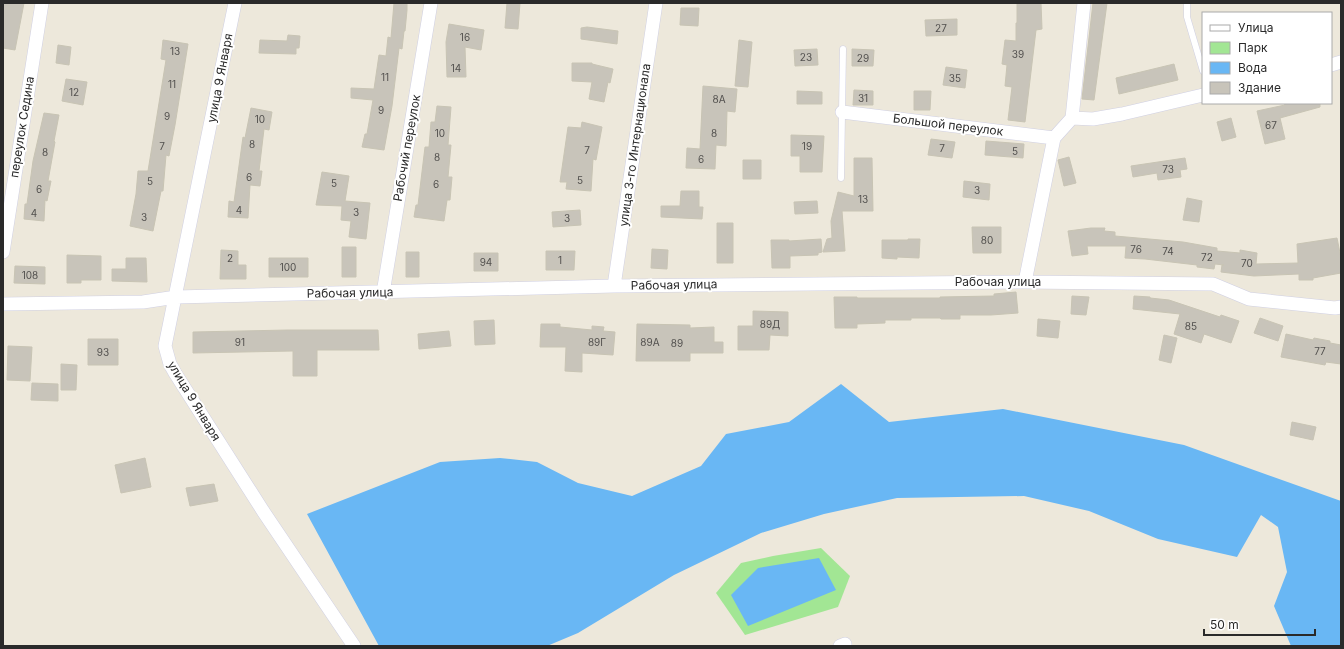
<svg xmlns="http://www.w3.org/2000/svg" width="1344" height="649" font-family="Inter,sans-serif">
<style>
.green{fill:#a2e694}
.water{fill:#69b7f4}
.building{fill:#c8c4ba;stroke:#c8c4b4}
.lines{fill:none;stroke-linecap:round;stroke-linejoin:round}
.service-casing{stroke:#d0d0e3;stroke-width:7}
.minor-casing{stroke:#d0d0e3;stroke-width:14}
.service{stroke:#fff;stroke-width:6}
.minor{stroke:#fff;stroke-width:13}
.labels{text-anchor:middle;stroke-width:4;stroke-linejoin:round;paint-order:stroke}
.number-label{font-size:10px;fill:#52504e}
.street-label{font-size:12px;fill:#2a2a2a;stroke:#fff}
</style>
<rect width="100%" height="100%" fill="#ede8db"/>
<path class="green" d="M 821,548 L 850,576 L 838,607 L 745,635 L 716,593 L 741,563 L 773,556 Z"/>
<path class="water" d="M 841,384 L 889,422 L 1003,409 L 1184,445 L 1341,501 L 1341,646 L 1291,646 L 1274,606 L 1287,572 L 1278,527 L 1261,515 L 1237,557 L 1158,539 L 1089,511 L 1024,496 L 897,498 L 824,514 L 761,533 L 674,575 L 578,633 L 547,646 L 379,646 L 307,514 L 440,462 L 500,458 L 537,462 L 578,483 L 632,496 L 701,466 L 726,434 L 789,422 Z
M 819,558 L 836,590 L 748,626 L 731,595 L 758,568 Z"/>
<path class="building" d="M 3,3 L 24,3 L 15,50 L 3,48 Z
M 394,3 L 407,3 L 407,10 L 405,31 L 404,31 L 402,49 L 399,48 L 392,106 L 384,150 L 362,147 L 365,134 L 367,134 L 373,100 L 351,98 L 351,88 L 374,89 L 379,55 L 386,56 L 388,37 L 391,38 Z
M 507,3 L 520,3 L 518,29 L 505,28 Z
M 1017,3 L 1041,3 L 1042,29 L 1036,30 L 1025,122 L 1008,120 L 1012,87 L 1005,86 L 1007,65 L 1002,64 L 1005,40 L 1016,41 L 1016,23 L 1017,23 Z
M 1093,3 L 1107,3 L 1094,100 L 1082,99 Z
M 681,8 L 699,8 L 698,26 L 680,25 Z
M 957,19 L 957,35 L 926,36 L 925,20 Z
M 449,24 L 484,30 L 481,50 L 465,47 L 466,77 L 447,77 L 446,42 Z
M 587,27 L 618,31 L 617,44 L 581,39 L 581,28 Z
M 288,35 L 300,36 L 299,48 L 296,48 L 296,54 L 259,53 L 260,40 L 287,41 Z
M 163,40 L 188,44 L 175,125 L 169,156 L 166,155 L 163,191 L 161,191 L 153,231 L 130,226 L 136,194 L 138,171 L 148,171 L 166,60 L 161,59 Z
M 739,40 L 752,42 L 748,87 L 735,86 Z
M 58,45 L 71,47 L 69,65 L 56,63 Z
M 817,49 L 818,65 L 795,66 L 794,50 Z
M 852,49 L 874,50 L 873,66 L 852,66 Z
M 572,63 L 592,63 L 592,64 L 613,69 L 610,83 L 608,82 L 604,102 L 589,99 L 592,82 L 572,81 Z
M 1174,64 L 1178,80 L 1119,94 L 1116,78 Z
M 946,67 L 967,70 L 965,88 L 943,85 Z
M 66,79 L 87,82 L 83,105 L 62,101 Z
M 703,86 L 737,89 L 735,112 L 727,111 L 726,146 L 716,145 L 715,169 L 686,168 L 687,148 L 700,149 Z
M 854,90 L 873,91 L 873,105 L 853,105 Z
M 797,91 L 822,92 L 822,104 L 797,104 Z
M 914,91 L 931,91 L 930,110 L 914,110 Z
M 1284,103 L 1320,103 L 1320,107 L 1280,118 L 1285,139 L 1265,144 L 1257,111 L 1285,105 Z
M 437,106 L 451,107 L 448,145 L 451,145 L 448,177 L 452,177 L 450,200 L 447,200 L 444,221 L 414,217 L 416,205 L 418,205 L 425,147 L 429,147 L 431,122 L 435,122 Z
M 251,108 L 272,112 L 269,130 L 264,129 L 259,171 L 262,171 L 260,186 L 250,185 L 248,218 L 228,217 L 229,201 L 234,202 L 243,137 L 245,138 Z
M 44,113 L 59,115 L 54,141 L 55,142 L 48,181 L 51,181 L 47,201 L 45,200 L 44,221 L 24,219 L 25,204 L 27,204 L 33,161 Z
M 1231,118 L 1236,137 L 1222,141 L 1217,122 Z
M 582,122 L 602,127 L 596,160 L 593,159 L 591,191 L 566,189 L 567,182 L 560,182 L 568,127 L 581,128 Z
M 791,135 L 824,136 L 822,172 L 800,172 L 800,156 L 791,156 Z
M 931,139 L 955,142 L 952,158 L 928,155 Z
M 986,141 L 1024,144 L 1023,158 L 985,155 Z
M 1069,157 L 1076,183 L 1064,186 L 1058,160 Z
M 854,158 L 872,158 L 873,211 L 842,211 L 845,251 L 823,252 L 827,239 L 832,238 L 831,221 L 838,192 L 854,196 Z
M 1185,158 L 1187,169 L 1180,170 L 1181,177 L 1158,180 L 1157,173 L 1133,177 L 1131,166 Z
M 743,160 L 761,160 L 761,179 L 743,179 Z
M 322,172 L 349,176 L 345,201 L 370,203 L 366,239 L 349,237 L 351,221 L 341,220 L 342,206 L 316,205 Z
M 964,181 L 990,184 L 989,200 L 963,197 Z
M 681,191 L 699,191 L 699,207 L 703,207 L 702,219 L 661,217 L 661,206 L 680,206 Z
M 1187,198 L 1202,201 L 1199,222 L 1183,220 Z
M 817,201 L 818,213 L 795,214 L 794,202 Z
M 580,210 L 581,225 L 553,227 L 552,212 Z
M 717,223 L 733,223 L 733,263 L 717,263 Z
M 972,227 L 1001,227 L 1001,253 L 973,253 Z
M 1091,228 L 1105,228 L 1104,231 L 1115,232 L 1115,236 L 1183,242 L 1217,248 L 1217,251 L 1240,253 L 1240,250 L 1257,253 L 1256,264 L 1298,263 L 1297,244 L 1337,238 L 1341,258 L 1341,273 L 1313,278 L 1313,280 L 1299,280 L 1299,274 L 1254,276 L 1221,272 L 1222,265 L 1224,265 L 1215,264 L 1214,269 L 1197,267 L 1197,265 L 1145,259 L 1125,258 L 1126,246 L 1087,246 L 1088,254 L 1072,256 L 1068,231 Z
M 821,239 L 822,252 L 818,253 L 818,255 L 790,256 L 790,268 L 772,268 L 771,240 L 789,240 L 789,241 Z
M 908,239 L 920,239 L 919,258 L 897,257 L 897,259 L 882,258 L 882,240 L 908,240 Z
M 342,247 L 356,247 L 356,277 L 342,277 Z
M 652,249 L 668,250 L 667,269 L 651,268 Z
M 221,250 L 238,251 L 238,265 L 246,265 L 246,279 L 220,279 Z
M 546,251 L 575,251 L 574,270 L 546,270 Z
M 406,252 L 419,252 L 419,277 L 406,277 Z
M 474,253 L 498,253 L 498,271 L 474,271 Z
M 67,255 L 101,256 L 101,280 L 81,280 L 81,283 L 67,283 Z
M 126,258 L 146,258 L 147,282 L 112,281 L 112,269 L 126,269 Z
M 269,258 L 308,258 L 308,277 L 269,277 Z
M 15,266 L 45,267 L 45,284 L 14,283 Z
M 1016,292 L 1018,313 L 991,315 L 960,315 L 960,319 L 941,319 L 940,318 L 911,318 L 911,320 L 885,320 L 885,323 L 857,324 L 857,328 L 835,328 L 834,297 L 857,297 L 857,298 L 940,298 L 940,297 L 994,296 L 994,294 Z
M 1072,296 L 1089,297 L 1086,315 L 1071,314 Z
M 1134,296 L 1150,297 L 1150,298 L 1169,300 L 1220,317 L 1221,315 L 1239,321 L 1231,343 L 1204,334 L 1201,343 L 1174,334 L 1180,314 L 1133,309 Z
M 753,311 L 788,312 L 788,336 L 770,335 L 769,350 L 738,350 L 738,326 L 753,326 Z
M 1260,318 L 1283,326 L 1278,341 L 1254,333 Z
M 1038,319 L 1060,321 L 1058,338 L 1037,336 Z
M 494,320 L 495,344 L 475,345 L 474,321 Z
M 541,324 L 560,324 L 560,327 L 592,330 L 592,326 L 604,327 L 603,331 L 615,332 L 613,355 L 582,353 L 582,372 L 565,371 L 566,347 L 540,347 Z
M 637,324 L 690,325 L 690,328 L 714,327 L 714,342 L 723,342 L 723,353 L 690,353 L 690,361 L 636,361 Z
M 288,330 L 378,330 L 379,350 L 317,350 L 317,376 L 293,376 L 293,351 L 193,353 L 193,332 Z
M 449,331 L 451,346 L 419,349 L 418,334 Z
M 1286,334 L 1313,340 L 1314,338 L 1330,341 L 1330,343 L 1341,345 L 1341,364 L 1326,362 L 1325,365 L 1281,357 Z
M 1164,335 L 1177,338 L 1171,363 L 1159,360 Z
M 88,339 L 118,339 L 118,365 L 88,365 Z
M 8,346 L 32,347 L 30,381 L 7,380 Z
M 61,364 L 77,365 L 76,390 L 61,390 Z
M 32,383 L 58,384 L 58,401 L 31,400 Z
M 1292,422 L 1316,427 L 1313,440 L 1290,435 Z
M 145,458 L 151,487 L 121,493 L 115,465 Z
M 214,484 L 218,501 L 190,506 L 186,488 Z"/>
<g class="lines">
<g class="service-casing">
<path id="service" d="M 1187,3 L 1187,17 L 1203,71
M 841,178 L 843,49"/>
</g>
<g class="minor-casing">
<path id="minor" d="M 235,3 L 165,346 L 170,364 L 175,373 L 263,511 L 354,646
M 1331,65 L 1341,62
M 842,112 L 1054,138
M 1072,118 L 1093,119 L 1122,114 L 1203,95
M 3,252 L 42,3
M 1025,282 L 1054,138 L 1072,118 L 1084,3
M 614,286 L 656,3
M 383,293 L 431,3
M 3,304 L 143,302 L 176,297 L 614,286 L 1025,282 L 1213,284 L 1249,299 L 1335,308 L 1341,307
M 840,646 L 845,644 L 845,646"/>
</g>
<use href="#service" class="service"/>
<use href="#minor" class="minor"/>
</g>
<g class="labels">
<g class="number-label">
<text x="941" y="32">27</text>
<text x="465" y="41">16</text>
<text x="175" y="55">13</text>
<text x="1018" y="58">39</text>
<text x="806" y="61">23</text>
<text x="863" y="62">29</text>
<text x="456" y="72">14</text>
<text x="385" y="81">11</text>
<text x="955" y="82">35</text>
<text x="172" y="88">11</text>
<text x="74" y="96">12</text>
<text x="863" y="102">31</text>
<text x="719" y="103">8А</text>
<text x="381" y="114">9</text>
<text x="167" y="120">9</text>
<text x="260" y="123">10</text>
<text x="1271" y="129">67</text>
<text x="440" y="137">10</text>
<text x="714" y="137">8</text>
<text x="252" y="148">8</text>
<text x="162" y="150">7</text>
<text x="807" y="150">19</text>
<text x="942" y="152">7</text>
<text x="587" y="154">7</text>
<text x="1015" y="155">5</text>
<text x="45" y="156">8</text>
<text x="437" y="161">8</text>
<text x="701" y="163">6</text>
<text x="1168" y="173">73</text>
<text x="249" y="181">6</text>
<text x="580" y="184">5</text>
<text x="150" y="185">5</text>
<text x="334" y="187">5</text>
<text x="436" y="188">6</text>
<text x="39" y="193">6</text>
<text x="977" y="194">3</text>
<text x="863" y="203">13</text>
<text x="239" y="214">4</text>
<text x="356" y="216">3</text>
<text x="34" y="217">4</text>
<text x="144" y="221">3</text>
<text x="567" y="222">3</text>
<text x="987" y="244">80</text>
<text x="1136" y="253">76</text>
<text x="1168" y="255">74</text>
<text x="1207" y="261">72</text>
<text x="230" y="262">2</text>
<text x="560" y="264">1</text>
<text x="486" y="266">94</text>
<text x="1247" y="267">70</text>
<text x="288" y="271">100</text>
<text x="30" y="279">108</text>
<text x="770" y="328">89Д</text>
<text x="1191" y="330">85</text>
<text x="240" y="346">91</text>
<text x="597" y="346">89Г</text>
<text x="650" y="346">89А</text>
<text x="677" y="347">89</text>
<text x="1320" y="355">77</text>
<text x="103" y="356">93</text>
</g>
<g class="street-label">
<text transform="translate(220 78) rotate(-79)" y="4">улица 9 Января</text>
<text transform="translate(948 125) rotate(7)" y="4">Большой переулок</text>
<text transform="translate(22 127) rotate(-81)" y="4">переулок Седина</text>
<text transform="translate(635 145) rotate(-82)" y="4">улица 3-го Интернационала</text>
<text transform="translate(407 148) rotate(-80)" y="4">Рабочий переулок</text>
<text x="998" y="286">Рабочая улица</text>
<text transform="translate(674 285) rotate(-1)" y="4">Рабочая улица</text>
<text transform="translate(350 293) rotate(-1)" y="4">Рабочая улица</text>
<text transform="translate(194 401) rotate(59)" y="4">улица 9 Января</text>
</g>
</g>
<rect width="1344" height="649" fill="none" stroke="#2a2a2a" stroke-width="8"/>
<rect x="1202" y="12" width="130" height="92" fill="#ffffff" stroke="#aaaaaa"/>
<rect x="1210" y="25" width="20" height="6" fill="#ffffff" stroke="#aaaaaa"/>
<text x="1238" y="32" font-size="12" fill="#2a2a2a">Улица</text>
<rect x="1210" y="42" width="20" height="12" fill="#a2e694" stroke="#aaaaaa"/>
<text x="1238" y="52" font-size="12" fill="#2a2a2a">Парк</text>
<rect x="1210" y="62" width="20" height="12" fill="#69b7f4" stroke="#aaaaaa"/>
<text x="1238" y="72" font-size="12" fill="#2a2a2a">Вода</text>
<rect x="1210" y="82" width="20" height="12" fill="#c8c4ba" stroke="#aaaaaa"/>
<text x="1238" y="92" font-size="12" fill="#2a2a2a">Здание</text>
<path d="M1204 629v6h111v-6" fill="none" stroke="#2a2a2a" stroke-width="2"/>
<text x="1210" y="629" font-size="12" fill="#2a2a2a" stroke="#ffffff" stroke-width="3" paint-order="stroke">50 m</text>
</svg>
